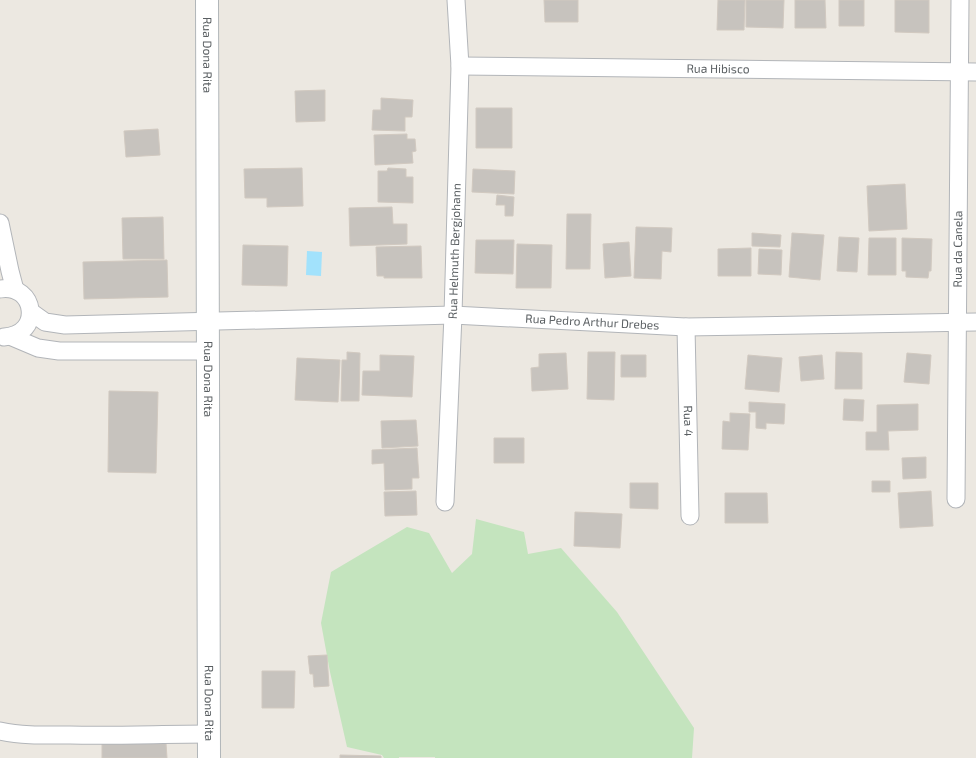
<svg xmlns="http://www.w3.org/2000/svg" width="976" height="758" font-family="'Exo 2',sans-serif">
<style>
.green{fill:#c4e4be}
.water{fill:#a2e2fc}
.building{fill:#c7c3be;stroke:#d1c9c0}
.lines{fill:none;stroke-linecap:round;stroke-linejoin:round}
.minor-casing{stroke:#b2b5b9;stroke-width:19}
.secondary-casing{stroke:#b1b6b9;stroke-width:24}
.minor{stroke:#fff;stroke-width:17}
.secondary{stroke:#fff;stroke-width:22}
.labels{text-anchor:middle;stroke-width:3.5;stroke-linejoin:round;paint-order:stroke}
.street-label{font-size:12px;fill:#5a5f62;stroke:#fff}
</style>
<rect width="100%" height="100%" fill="#ece8e1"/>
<path class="green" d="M 476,519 L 524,532 L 528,554 L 561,548 L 617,612 L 694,728 L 692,758 L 435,758 L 435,757 L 399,757 L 399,758 L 384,758 L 382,755 L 347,747 L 330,672 L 321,623 L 331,572 L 407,527 L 429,533 L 452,573 L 472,554 Z"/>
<path class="water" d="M 307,251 L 322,252 L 321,276 L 306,275 Z"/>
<path class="building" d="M 544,0 L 578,0 L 578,22 L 545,22 Z
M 718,0 L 745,0 L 744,30 L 717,30 Z
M 746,0 L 784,0 L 783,28 L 746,27 Z
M 795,0 L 825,0 L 826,28 L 795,28 Z
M 839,0 L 864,0 L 864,26 L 839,26 Z
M 895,0 L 929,0 L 929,33 L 895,32 Z
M 325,90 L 325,121 L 296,122 L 295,91 Z
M 381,98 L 413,100 L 412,117 L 405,117 L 405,131 L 372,130 L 373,110 L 381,110 Z
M 476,108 L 512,108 L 512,148 L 476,148 Z
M 158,129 L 160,155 L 126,157 L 124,131 Z
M 407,134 L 407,139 L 415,139 L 416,151 L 412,152 L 413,163 L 375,165 L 374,135 Z
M 302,168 L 303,206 L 267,207 L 267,198 L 245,198 L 244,169 Z
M 388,168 L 406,169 L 406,177 L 413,177 L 413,203 L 378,202 L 378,171 L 387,171 Z
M 473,169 L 515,171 L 514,194 L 472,192 Z
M 905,184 L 907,229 L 869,231 L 867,186 Z
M 497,195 L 514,197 L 513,216 L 505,216 L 505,205 L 496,205 Z
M 392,207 L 393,224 L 407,224 L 407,244 L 350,246 L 349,208 Z
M 567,214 L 591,214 L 590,269 L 566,269 Z
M 163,217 L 164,259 L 123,259 L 122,218 Z
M 636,227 L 672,228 L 671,252 L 662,251 L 661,279 L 634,278 Z
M 752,233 L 781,235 L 780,247 L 752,246 Z
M 792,233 L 824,235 L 820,280 L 789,277 Z
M 839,237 L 859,238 L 857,272 L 837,271 Z
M 869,238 L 896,238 L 896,275 L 868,275 Z
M 902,238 L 932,239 L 931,271 L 929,271 L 928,278 L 906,277 L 906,271 L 902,271 Z
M 476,240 L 514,240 L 513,274 L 475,273 Z
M 629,242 L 631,276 L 605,278 L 603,244 Z
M 517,244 L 552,245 L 551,288 L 516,288 Z
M 243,245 L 288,246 L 287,286 L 242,285 Z
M 421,246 L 422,278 L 384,278 L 384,276 L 377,276 L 376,247 Z
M 751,248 L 751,276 L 718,276 L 718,249 Z
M 759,249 L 782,250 L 781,275 L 758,274 Z
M 167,260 L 168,297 L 84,299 L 83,262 Z
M 347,352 L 360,353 L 359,401 L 341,401 L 342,360 L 347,360 Z
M 588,352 L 615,352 L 614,400 L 587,399 Z
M 836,352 L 862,353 L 862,389 L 835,389 Z
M 566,353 L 568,389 L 532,391 L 531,368 L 539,367 L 539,354 Z
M 907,353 L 931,355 L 929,384 L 904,382 Z
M 380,355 L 414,356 L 412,397 L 362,395 L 363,371 L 380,371 Z
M 621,355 L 646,355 L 646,377 L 621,377 Z
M 748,355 L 782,358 L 779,392 L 745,389 Z
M 822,355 L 824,379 L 801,381 L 799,357 Z
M 297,358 L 340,360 L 338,402 L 295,400 Z
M 109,391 L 158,392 L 156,473 L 108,472 Z
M 844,399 L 864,400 L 863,421 L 843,420 Z
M 749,402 L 785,404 L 784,424 L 766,423 L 766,429 L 756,428 L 756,412 L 749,412 Z
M 918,404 L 918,430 L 888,431 L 889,450 L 866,450 L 866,432 L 877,432 L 877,405 Z
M 730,413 L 750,414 L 748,450 L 722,449 L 723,421 L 730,422 Z
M 416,420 L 418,446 L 382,448 L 381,421 Z
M 494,438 L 524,438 L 524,463 L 494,463 Z
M 417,448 L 419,478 L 412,478 L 412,489 L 385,490 L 384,463 L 372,464 L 372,450 Z
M 926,457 L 926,478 L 903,479 L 902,458 Z
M 872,481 L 890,481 L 890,492 L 872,492 Z
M 630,483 L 658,483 L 658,509 L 630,508 Z
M 416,491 L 417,515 L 385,516 L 384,492 Z
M 931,491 L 933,526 L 900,528 L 898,493 Z
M 725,493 L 767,493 L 768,523 L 725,523 Z
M 575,512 L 622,514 L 620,548 L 574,546 Z
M 327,655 L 329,686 L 314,687 L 313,674 L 310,674 L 308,656 Z
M 262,671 L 295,671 L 294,708 L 262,708 Z
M 166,743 L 167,758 L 102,758 L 102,744 Z
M 340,755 L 381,756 L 381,758 L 340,758 Z"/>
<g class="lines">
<g class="minor-casing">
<g id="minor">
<path id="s1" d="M 460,66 L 976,72"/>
<path d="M 0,223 L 10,271 L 15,290"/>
<path d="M 0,289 C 36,283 43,335 4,337"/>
<path id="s2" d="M 31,312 L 45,322 L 65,325 L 453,315 L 686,327 L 976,322"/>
<path id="s3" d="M 686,327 L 690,516"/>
<path d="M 12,337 L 38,348 L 59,351 L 208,351"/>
<path id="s4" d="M 956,499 L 960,0"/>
<path id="s5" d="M 445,502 L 453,315 L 460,66 L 456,0"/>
<path d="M 0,731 C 23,736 47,735 70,735 C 117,736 163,734 209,734"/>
</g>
</g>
<g class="secondary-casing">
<g id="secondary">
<path id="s6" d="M 207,0 L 209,758"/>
</g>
</g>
<use href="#minor" class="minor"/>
<use href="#secondary" class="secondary"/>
</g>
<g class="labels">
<g class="street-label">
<text dy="4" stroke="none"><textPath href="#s6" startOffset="55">Rua Dona Rita</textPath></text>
<text dy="4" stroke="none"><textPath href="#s1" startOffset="258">Rua Hibisco</textPath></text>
<text dy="4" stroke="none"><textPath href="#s4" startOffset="250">Rua da Canela</textPath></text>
<text dy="4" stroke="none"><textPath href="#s5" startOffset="251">Rua Helmuth Bergjohann</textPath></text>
<text dy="4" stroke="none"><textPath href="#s2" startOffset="565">Rua Pedro Arthur Drebes</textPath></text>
<text dy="4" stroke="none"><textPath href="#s6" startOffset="379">Rua Dona Rita</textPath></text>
<text dy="4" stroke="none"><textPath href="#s3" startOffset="94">Rua 4</textPath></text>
<text dy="4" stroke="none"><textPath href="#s6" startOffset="703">Rua Dona Rita</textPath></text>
</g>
</g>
</svg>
